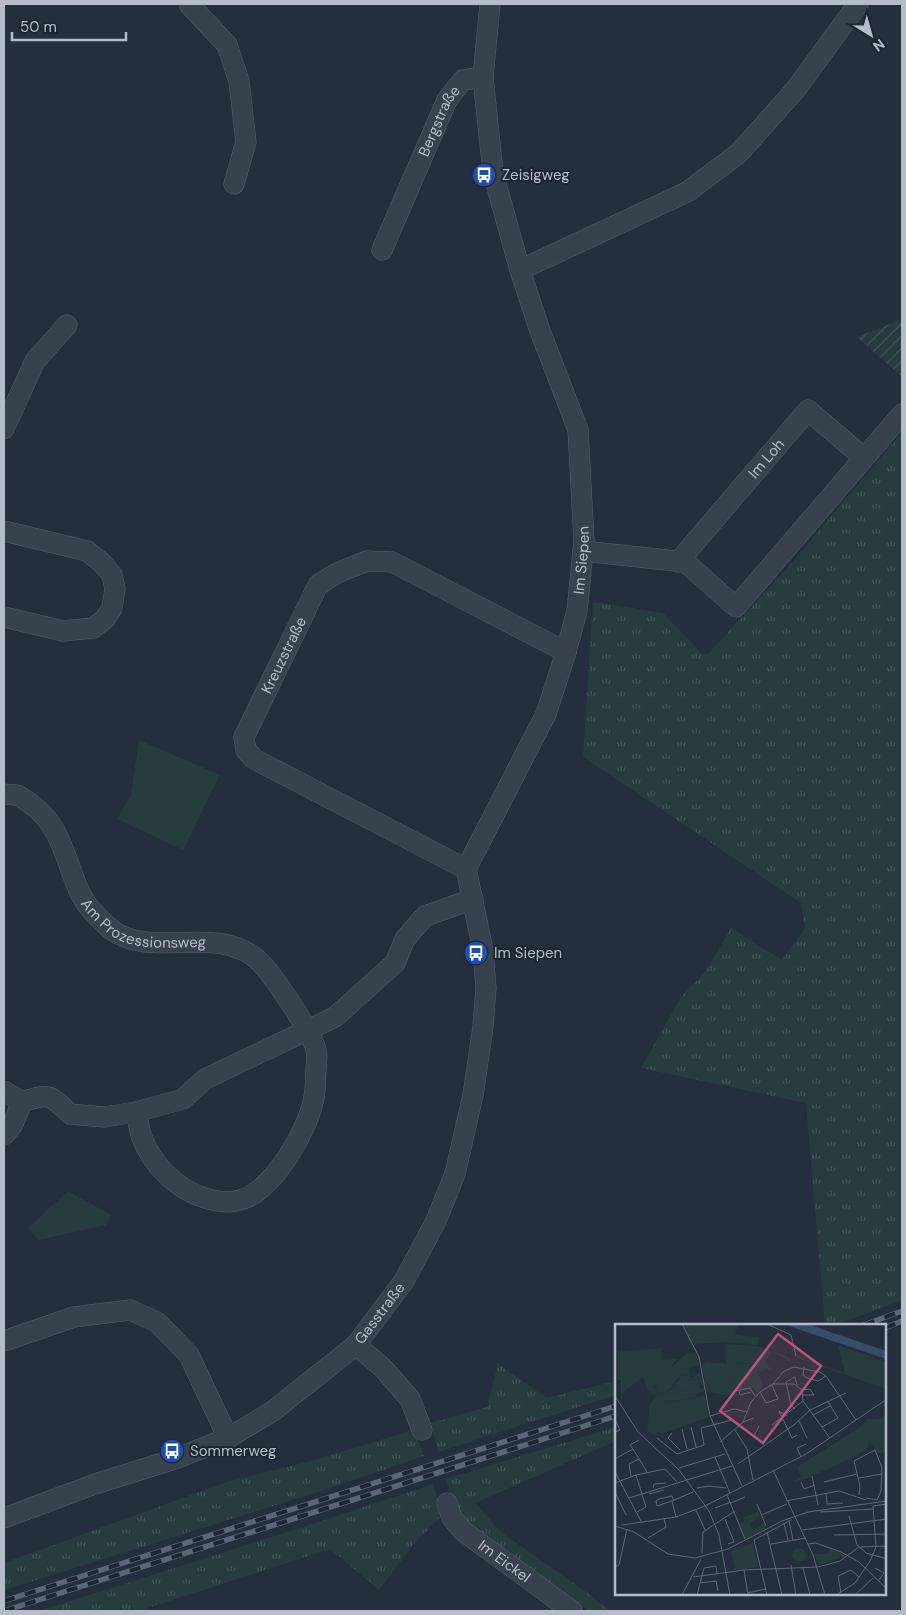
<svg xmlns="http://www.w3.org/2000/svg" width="906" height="1615" font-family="'DM Sans',sans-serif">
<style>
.grass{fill:url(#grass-tufts)}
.park{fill:#263c3f}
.garden{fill:url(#garden-furrows)}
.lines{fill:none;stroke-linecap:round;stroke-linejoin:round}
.minor-casing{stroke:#565f6c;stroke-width:21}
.minor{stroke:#38414e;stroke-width:20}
.rail-casing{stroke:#5a6575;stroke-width:5.5}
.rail{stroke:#1d2633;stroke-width:4;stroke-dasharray:11;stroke-linecap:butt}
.labels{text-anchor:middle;stroke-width:4;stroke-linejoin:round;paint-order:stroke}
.street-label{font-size:15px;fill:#b4bcc9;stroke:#1d2633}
.poi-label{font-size:15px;fill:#b4bcc9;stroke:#1d2633;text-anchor:start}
.inset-road{fill:none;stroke:#5e6776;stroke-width:1}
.view{fill:#bd5182;fill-opacity:0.15;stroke:#bd5182;stroke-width:2.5}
.inset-edge{fill:none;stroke:#b4bcc9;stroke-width:2.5}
</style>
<defs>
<pattern id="grass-tufts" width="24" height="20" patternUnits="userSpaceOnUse" patternTransform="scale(1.25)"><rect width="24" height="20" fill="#263c3f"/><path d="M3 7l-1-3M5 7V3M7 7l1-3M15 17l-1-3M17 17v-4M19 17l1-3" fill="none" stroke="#435659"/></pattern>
<pattern id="garden-furrows" width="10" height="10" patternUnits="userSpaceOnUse" patternTransform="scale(1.25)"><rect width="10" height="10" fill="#263c3f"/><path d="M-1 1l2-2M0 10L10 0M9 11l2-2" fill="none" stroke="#435659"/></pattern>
</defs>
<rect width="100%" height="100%" fill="#242f3e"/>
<path class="grass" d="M 902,432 L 902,1300 L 835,1325 L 825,1325 L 806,1103 L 641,1068 L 681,997 L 706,971 L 731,928 L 782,960 L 805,928 L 801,903 L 583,757 L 593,602 L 663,613 L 702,654 L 708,654 L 797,557 Z
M 498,1364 L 547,1398 L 616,1381 L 616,1395 L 438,1452 L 431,1423 L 487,1407 Z
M 616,1427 L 616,1441 L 475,1503 L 502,1533 L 589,1594 L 610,1611 L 588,1611 L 581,1605 L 470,1528 L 456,1509 L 446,1479 Z
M 414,1430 L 424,1456 L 321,1491 L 4,1590 L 4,1563 L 227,1482 L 311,1461 Z
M 433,1484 L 442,1515 L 413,1545 L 379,1590 L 330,1549 L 138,1611 L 39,1611 L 328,1519 Z"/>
<path class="park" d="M 139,740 L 220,775 L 183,850 L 117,819 L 131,795 Z
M 68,1191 L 111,1215 L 106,1225 L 39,1240 L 28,1228 Z"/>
<path class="garden" d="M 902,319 L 902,377 L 857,337 Z"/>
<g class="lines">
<g class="minor-casing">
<g id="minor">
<path d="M 189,4 L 227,45 L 239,81 L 246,142 L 234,184"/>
<path id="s1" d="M 382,250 L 447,100 L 463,80 L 483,77"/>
<path d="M 520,270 L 687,192 L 739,153 L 796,89 L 858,4"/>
<path d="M 4,429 L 35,361 L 67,325"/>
<path d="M 4,531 L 87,551 L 101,562 L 112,575 L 115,589 L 112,608 L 105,619 L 93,628 L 63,631 L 4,617"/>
<path d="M 583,551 L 685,562 L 736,607 L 902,414"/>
<path id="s2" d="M 678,562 L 808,410 L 864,458"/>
<path id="s3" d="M 4,794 C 8,795 15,794 19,796 C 23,798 28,802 32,805 C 62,826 66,864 81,895 C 88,908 101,921 112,930 C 153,960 219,922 260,962 C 273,975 313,1034 316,1050 C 318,1056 316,1064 316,1070 C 315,1079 316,1088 314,1097 C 310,1127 274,1189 243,1199 C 230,1204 218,1202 205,1198 C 177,1190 151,1164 141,1135 C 139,1128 138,1120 136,1112"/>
<path id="s4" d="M 466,869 L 254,759 L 246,750 L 244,737 L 318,585 L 337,573 L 367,561 L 392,562 L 566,652"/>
<path d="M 4,1091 L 22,1102 C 49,1093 50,1094 70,1114 L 104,1117 L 136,1112 L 183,1099 L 205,1079 L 335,1017 L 395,963 L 405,939 L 425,916 L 473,899"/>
<path d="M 4,1135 L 13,1124 L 22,1102"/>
<path d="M 4,1341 L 74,1317 L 130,1310 L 157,1322 L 189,1355 L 228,1438"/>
<path d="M 356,1345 L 383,1368 L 410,1399 L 422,1430"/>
<path id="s5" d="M 447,1503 L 452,1518 L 463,1531 L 572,1611"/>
<path id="s6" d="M 4,1518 L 95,1484 L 175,1459 L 228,1438 L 273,1411 L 356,1345 L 404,1281 L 436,1221 L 455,1174 L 473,1095 L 483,1027 L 486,988 L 483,950 L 466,869 L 546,714 L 566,652 L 577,611 L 584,541 L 578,430 L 539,328 L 520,270 L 493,173 L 483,77 L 490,4"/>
</g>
</g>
<use href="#minor" class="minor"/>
<g class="rail-casing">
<path id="rail" d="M 864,1325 L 902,1311
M 885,1328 L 902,1321
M 4,1601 L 616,1406
M 4,1611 L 616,1416"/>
</g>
<use href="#rail" class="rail"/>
</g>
<defs>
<g id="bus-disc" transform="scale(1.25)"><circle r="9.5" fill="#1a4fb4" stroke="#1d2633"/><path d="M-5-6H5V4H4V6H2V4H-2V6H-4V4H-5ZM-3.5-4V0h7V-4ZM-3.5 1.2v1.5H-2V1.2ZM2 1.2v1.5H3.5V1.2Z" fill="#fff"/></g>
</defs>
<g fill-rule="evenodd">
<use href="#bus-disc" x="484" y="175"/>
<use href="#bus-disc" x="476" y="953"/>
<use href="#bus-disc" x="172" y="1451"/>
</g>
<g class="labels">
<g class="street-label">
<text dy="5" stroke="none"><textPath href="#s1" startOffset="141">Bergstraße</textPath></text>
<text dy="5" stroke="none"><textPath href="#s2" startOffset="136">Im Loh</textPath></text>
<text dy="5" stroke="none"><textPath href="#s6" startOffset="1238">Im Siepen</textPath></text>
<text dy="5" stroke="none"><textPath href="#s4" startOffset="355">Kreuzstraße</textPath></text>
<text dy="5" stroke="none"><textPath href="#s3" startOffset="210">Am Prozessionsweg</textPath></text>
<text dy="5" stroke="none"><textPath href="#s6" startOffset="436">Gasstraße</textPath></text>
<text dy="5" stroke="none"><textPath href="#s5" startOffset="84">Im Eickel</textPath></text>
</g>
<g class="poi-label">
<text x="502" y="180">Zeisigweg</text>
<text x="494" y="958">Im Siepen</text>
<text x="190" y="1456">Sommerweg</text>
</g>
</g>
<g transform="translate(615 1324)">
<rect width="271" height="271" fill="#242f3e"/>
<path d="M 68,0 L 123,0 L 120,11 L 144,13 L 142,21 L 112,18 L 75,20 ZM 223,21 L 271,38 L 271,65 L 181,33 L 187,30 L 188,34 L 230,49 ZM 75,22 L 46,25 L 47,36 L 62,35 L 52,49 L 39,59 L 40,65 L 48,69 L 55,66 L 65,55 L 64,52 L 71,50 L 72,55 L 85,49 L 87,54 L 67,58 L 51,69 L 48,70 L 40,71 L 32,65 L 28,53 L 6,70 L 5,59 L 7,57 L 3,56 L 3,28 L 0,28 ZM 141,22 L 157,27 L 179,35 L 173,37 L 157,27 L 150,38 L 156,45 L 143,48 L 148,62 L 142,69 L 138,63 L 119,67 L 113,40 L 136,39 ZM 89,64 L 89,67 L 81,69 L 82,73 L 45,80 L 44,71 ZM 216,225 L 230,232 L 204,241 L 199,230 L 212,230 Z" fill="#263c3f"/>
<path d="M 111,20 L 141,22 L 136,39 L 111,40 Z" fill="#263c3f"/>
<path d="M 87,54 L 88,60 L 84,61 L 84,65 L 44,71 L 46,80 L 90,72 L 94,93 L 47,110 L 43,107 L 40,112 L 32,106 L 35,81 L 41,71 L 51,69 L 67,58 Z" fill="#263c3f"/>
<path d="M 72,29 L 81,30 L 84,41 L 74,43 L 76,54 L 72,55 L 71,50 L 64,52 L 57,63 L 48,70 L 43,68 L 39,59 ZM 271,90 L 271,126 L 268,129 L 262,129 L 255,118 L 252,125 L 232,136 L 191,155 L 177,158 L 186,153 L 182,143 L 244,104 L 253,95 L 265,95 ZM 143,188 L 145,192 L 135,200 L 138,206 L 149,199 L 151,204 L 131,215 L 125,199 L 129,198 L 129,193 ZM 138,219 L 143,243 L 120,246 L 116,227 ZM177 231a7 7 0 1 1 14 0a7 7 0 1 1-14 0Z" fill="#263c3f"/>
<path d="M 91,38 L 113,40 L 120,72 L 92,68 L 87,42 Z" fill="#263c3f"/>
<path d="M 168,0 L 192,0 L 271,27 L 271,35 Z" fill="#394c67"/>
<path class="inset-road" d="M 67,0 L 84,33 L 95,92 L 127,162M 152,0 L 176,11 L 181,32M 189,43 L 188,51 L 192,54 L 203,57 L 211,52M 158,60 L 169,47 L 179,43 L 205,48 L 211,52 L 241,96M 124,66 L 125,71 L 136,68M 187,66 L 195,65 L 199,71 L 188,71M 120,67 L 135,64 L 140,72M 145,68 L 151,79 L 163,75 L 157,61M 0,72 L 23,108 L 64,146 L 94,187 L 104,211 L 115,271M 180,85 L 176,81 L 171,58 L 180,53 L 182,61M 198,91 L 215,82M 95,92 L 119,85 L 133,88M 172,92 L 164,87 L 177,114 L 182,111M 184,97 L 192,114M 128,98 L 136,78 L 145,68 L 158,60 L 179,60 L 187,66 L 188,77 L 215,114M 157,101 L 188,77M 144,102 L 139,112 L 148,120M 76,103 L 81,123M 207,103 L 223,94 L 213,78M 67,105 L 72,125M 120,106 L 132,125 L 138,156M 0,108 L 5,106 L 0,95M 57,109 L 53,114 L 65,126M 42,114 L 62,130 L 89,121 L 86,104 L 117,96M 105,118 L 128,98 L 139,94M 18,125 L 15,121 L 24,116M 100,133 L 115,169M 186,133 L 182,124 L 191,120M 0,135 L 18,125 L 32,148M 123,140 L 180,100 L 195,86 L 231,69M 64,144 L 110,130M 158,146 L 198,231 L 210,271M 0,148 L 27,199M 21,151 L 31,183 L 22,188M 16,152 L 14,140 L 24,135M 197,152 L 203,181M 244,154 L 267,150M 186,158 L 189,165 L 200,161M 209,158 L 242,150M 0,159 L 21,151 L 50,145 L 62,158M 38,164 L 39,160 L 51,159M 82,164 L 94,162 L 111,164M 1,170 L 11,191M 34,170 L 49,166M 211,170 L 212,180 L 228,179M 112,171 L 130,215M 244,171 L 245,162 L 239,137 L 260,126 L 267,144 L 266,167 L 262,176 L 251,174M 14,174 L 117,142M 44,175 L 41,177 L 42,182 L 57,177M 44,175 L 57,172 L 59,177M 171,177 L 224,167 L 251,176M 116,179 L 130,173M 142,180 L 151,202M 100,184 L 116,178M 81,186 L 90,206M 205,188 L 259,185M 146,191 L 172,180M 234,192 L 242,221 L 251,229 L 272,235M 61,193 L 57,177 L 78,168M 110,195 L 119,218 L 113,220M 174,197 L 178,216M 169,199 L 173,216M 7,201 L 61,193 L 90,182 L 191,130 L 272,75M 0,202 L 19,208 L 53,230 L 80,234 L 113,225 L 167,197 L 193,188 L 272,177M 187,206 L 272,195M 152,208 L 167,271M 219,211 L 272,210M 33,214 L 51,203 L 49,195M 156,220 L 191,214M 193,220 L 201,219 L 226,228 L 244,238 L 272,265M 87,229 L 88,208 L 120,187M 176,241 L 181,271M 0,243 L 4,241 L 12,205M 188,244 L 195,271M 260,244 L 269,249 L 263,257M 129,246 L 133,271M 78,253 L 129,246 L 203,243 L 225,237 L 244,223 L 272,222M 85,259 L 101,257 L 103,267M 132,269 L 151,265M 226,269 L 223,252 L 236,246 L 244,253M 67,271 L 86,235M 82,271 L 89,244 L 101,242 L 102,251M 152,271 L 139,216 L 176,196M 221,271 L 240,259 L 255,237 L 261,223 L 258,182 L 272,180M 240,271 L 258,254"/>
<path class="view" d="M 163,10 L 206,42 L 148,119 L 105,87 Z"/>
<rect width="271" height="271" class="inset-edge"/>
</g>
<rect width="906" height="1615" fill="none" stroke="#b4bcc9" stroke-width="10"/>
<g transform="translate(871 35) rotate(143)" stroke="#1d2633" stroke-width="4" paint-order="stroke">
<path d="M0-4L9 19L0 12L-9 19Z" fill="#b4bcc9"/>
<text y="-8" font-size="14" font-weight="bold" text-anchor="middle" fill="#b4bcc9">N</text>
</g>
<path d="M12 32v8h114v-8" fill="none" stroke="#b4bcc9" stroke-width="2.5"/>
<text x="20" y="32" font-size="15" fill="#b4bcc9" stroke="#1d2633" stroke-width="4" paint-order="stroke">50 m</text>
</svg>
